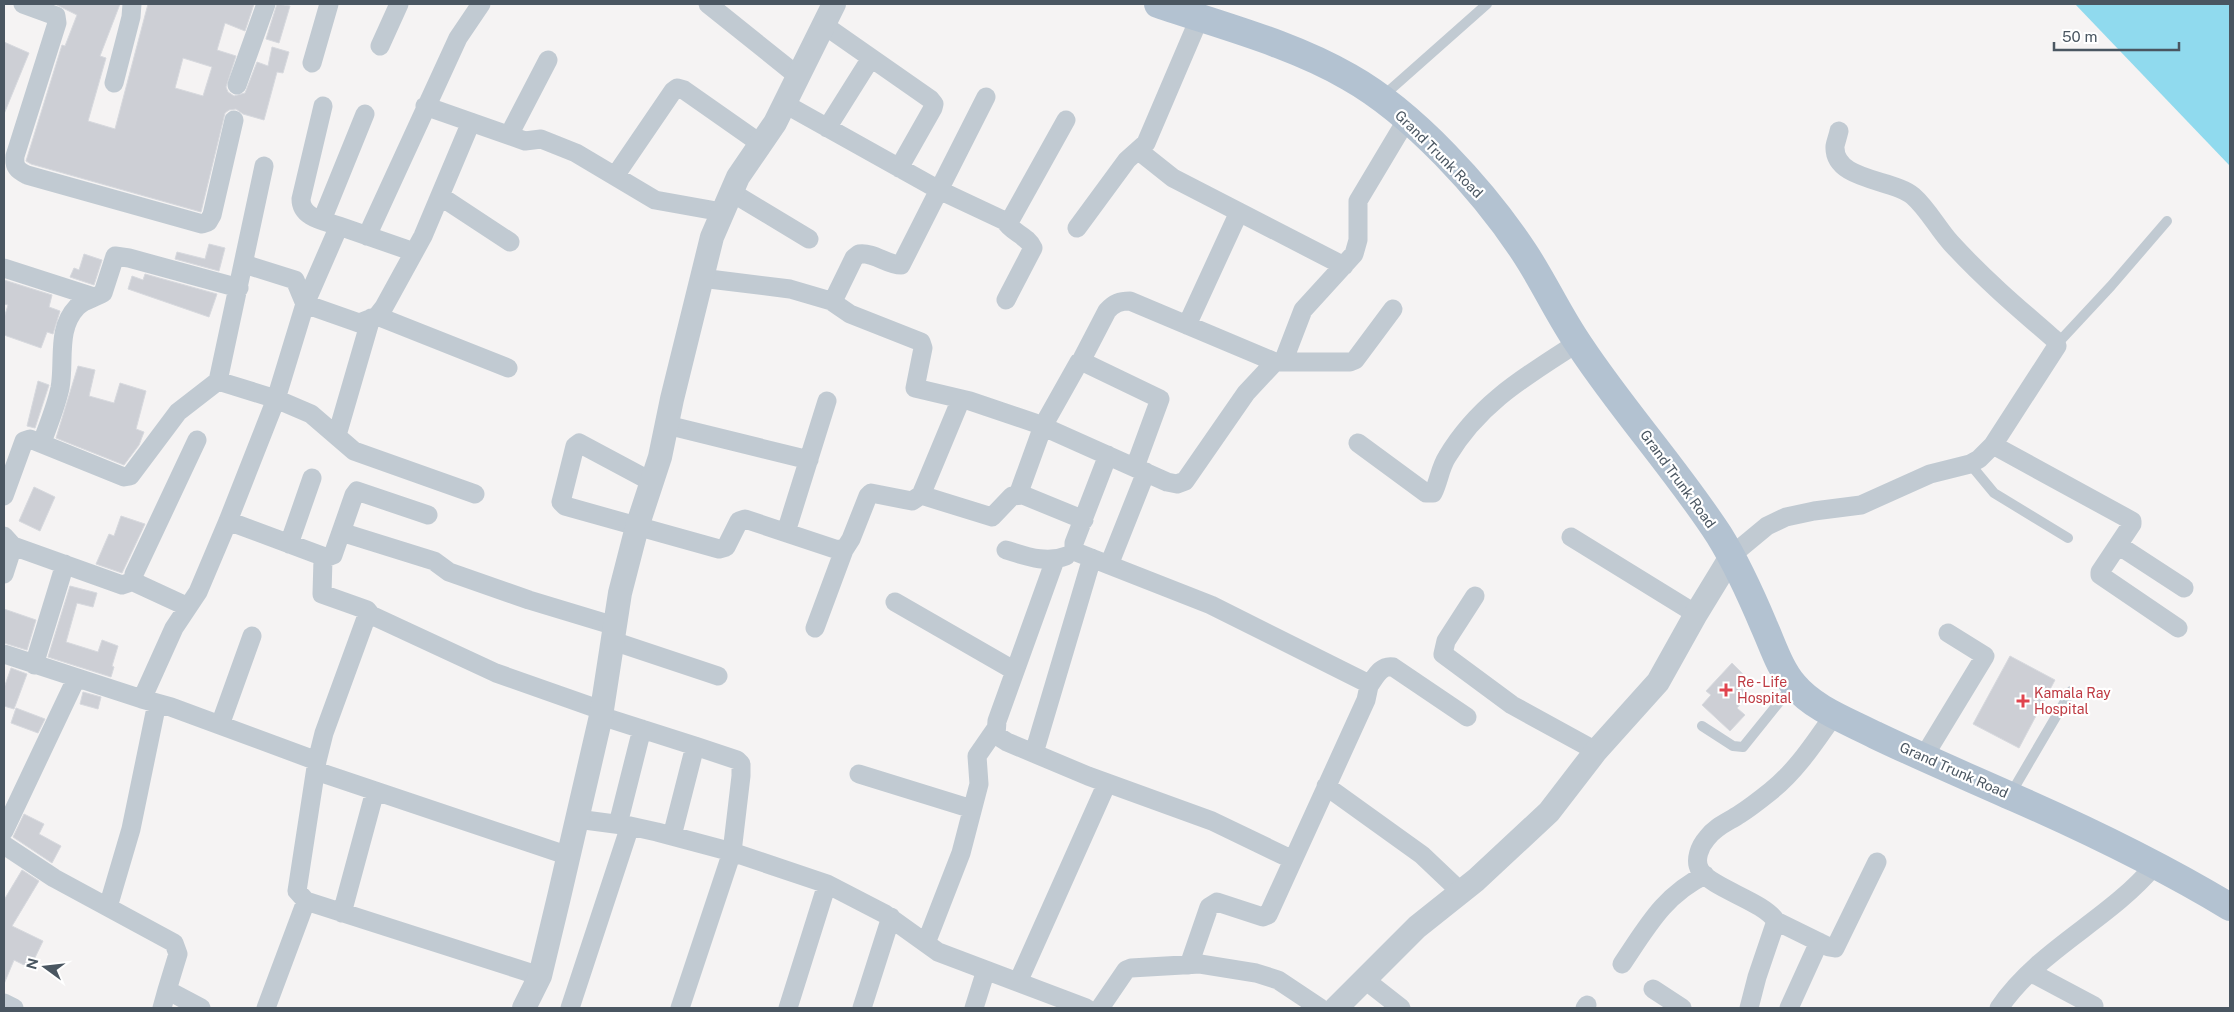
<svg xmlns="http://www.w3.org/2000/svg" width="2234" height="1012" font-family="'Public Sans',sans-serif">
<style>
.water{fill:#90daee}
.building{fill:#cdcfd5;stroke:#d7d9de;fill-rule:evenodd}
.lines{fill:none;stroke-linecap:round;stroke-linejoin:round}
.service{stroke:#c1cad2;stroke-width:10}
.minor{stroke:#c1cad2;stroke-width:19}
.tertiary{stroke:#c1cad2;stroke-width:24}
.primary{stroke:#b3c2d1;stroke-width:28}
.health-dot{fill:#e0444e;stroke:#fff;stroke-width:2}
.labels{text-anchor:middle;stroke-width:4.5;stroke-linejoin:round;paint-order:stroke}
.street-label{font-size:14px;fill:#4a5661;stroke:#fff}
.health-label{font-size:14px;fill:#be3a42;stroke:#fff;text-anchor:start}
</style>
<rect width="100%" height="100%" fill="#f5f3f3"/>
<path class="water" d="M 2075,4 L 2230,4 L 2230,166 Z"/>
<path class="building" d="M 55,4 L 120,4 L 100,56 L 106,58 L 88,121 L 115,129 L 148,4 L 254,4 L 245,31 L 225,23 L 217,50 L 236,56 L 226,87 L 228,92 L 234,96 L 245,93 L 257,62 L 268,66 L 272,47 L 289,52 L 283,73 L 277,72 L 264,120 L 243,114 L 236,109 L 229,110 L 225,113 L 201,212 L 31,164 L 26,161 L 62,45 L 65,46 L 77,15 ZM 183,58 L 212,67 L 203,96 L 175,88 Z
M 277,4 L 290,6 L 279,43 L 266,39 Z
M 4,42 L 29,53 L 4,114 Z
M 209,244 L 225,248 L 219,271 L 175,259 L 177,252 L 205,259 Z
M 84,254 L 102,260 L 94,285 L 70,277 L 74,268 L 79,270 Z
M 145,274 L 217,294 L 209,317 L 128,289 L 132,276 L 143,280 Z
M 4,280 L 52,295 L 49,307 L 60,311 L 53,334 L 47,332 L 41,348 L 4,335 L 4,318 L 8,305 L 4,304 Z
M 78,366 L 95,370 L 89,396 L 114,403 L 120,383 L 146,391 L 136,429 L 144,432 L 139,445 L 124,465 L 56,438 Z
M 38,381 L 49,385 L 35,428 L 27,426 Z
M 34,487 L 55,497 L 40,531 L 19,521 Z
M 121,516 L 145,524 L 122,573 L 96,564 L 109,534 L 114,536 Z
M 70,586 L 97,593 L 93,607 L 77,603 L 66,642 L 98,652 L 102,640 L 118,646 L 112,666 L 114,667 L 111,677 L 48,657 Z
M 4,609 L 36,620 L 27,650 L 4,643 Z
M 2010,656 L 2055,680 L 2019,748 L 1973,724 Z
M 1732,663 L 1745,676 L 1737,684 L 1749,695 L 1737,708 L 1745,715 L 1730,731 L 1702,705 L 1711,695 L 1706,691 Z
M 11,668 L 27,674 L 14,709 L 4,706 L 4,688 Z
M 83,692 L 101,697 L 98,709 L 80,704 Z
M 16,708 L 45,719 L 38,733 L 11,723 Z
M 24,814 L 44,824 L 39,834 L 61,846 L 52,863 L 13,837 Z
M 22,870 L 39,881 L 12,926 L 43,941 L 30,968 L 14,960 L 4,984 L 4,900 Z"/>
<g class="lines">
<path class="service" d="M 1382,97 L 1487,4
M 2057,344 L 2111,286 L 2167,221
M 1970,464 L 1994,493 L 2068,538
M 1702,726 L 1733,746 L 1743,747 L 1793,685
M 2010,795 L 2071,691"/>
<path class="minor" d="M 23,4 L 56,16 L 57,23 L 15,156 C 14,167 17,170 27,175 L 202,224 L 208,222 L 212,215 L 234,120
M 708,4 L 799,77
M 824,25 L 930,99 L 934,104 L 933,108 L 899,168
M 380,46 L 399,4
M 312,63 L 329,4
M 114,83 L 131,17 L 132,4
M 237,85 L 266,4
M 785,104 L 939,190 L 1005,221 L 1012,217 L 1066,120
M 323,106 L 301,199 C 301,218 324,221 339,226
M 425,106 L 525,141 L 541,139 L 576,153 L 655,200 L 722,212
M 827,128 L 871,58
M 509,135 L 548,60
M 1139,151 L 1173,178 L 1344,266
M 615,176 L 673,91 L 677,88 L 684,90 L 761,144
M 731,192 L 809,239
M 440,196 L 510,242
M 322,220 L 365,114
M 1005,221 C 1011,232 1028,236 1033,248 L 1006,300
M 1077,228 L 1127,160 L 1146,143 L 1199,19
M 367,236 L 458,38 L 481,4
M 414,252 L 339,226 L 305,304 L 276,399 L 228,521 L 198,592 L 174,628 L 142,699 L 171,707 L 317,761 L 297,891 L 306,901 L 540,976
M 244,264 L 295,280 L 305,304 L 359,323 L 377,316 L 384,307 L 423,236 L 471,122
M 4,268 L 94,297
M 701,278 L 790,289 L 831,301 L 834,299 L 854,258 L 859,254 C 874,252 887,265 901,265 L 986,97
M 831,301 L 850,314 L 921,342 L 923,348 L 915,388 L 970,401 L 1035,423 L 1167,482 L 1177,484 L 1185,481 L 1246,393 L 1275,362
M 377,316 L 508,368
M 1187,325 L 1239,212
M 1081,361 L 1107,311 C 1114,303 1120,301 1130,301 L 1275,362 L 1283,362 L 1303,310 L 1354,254 L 1358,240 L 1358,201 L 1407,119
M 1283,362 L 1350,362 L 1355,360 L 1393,309
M 218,381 L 276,399 L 311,414 L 354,451 L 475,494
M 667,425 L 809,460
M 337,435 L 371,318
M 42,442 C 49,424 56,406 60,388 C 65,361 56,329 77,307 C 83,300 95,298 103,293 L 115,256 L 129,258 L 239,288
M 1358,443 L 1426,493 L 1433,493 C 1439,481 1440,468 1447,457 C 1479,403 1526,376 1577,343
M 1993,445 L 2132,521 L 2132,524 L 2100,572 L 2100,575 L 2178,628
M 1108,455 L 1074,543 L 1074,548 L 1076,552 L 1211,605 L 1365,682 L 1369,686 L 1366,700 L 1268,915 L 1263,917 L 1217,902 L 1209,907 L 1189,965
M 652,482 L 579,443 L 575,446 L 561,502 L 565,506 L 719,549 L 726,547 L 739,521 L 745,519 L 835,549 L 844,550 L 851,539 L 868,496 L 871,493 L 912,501 L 921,495 L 961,399
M 921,495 L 992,517 L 1012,496 L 1023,495 L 1084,520
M 1018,495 L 1043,426 L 1079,362 L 1081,361 L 1160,399 L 1135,467
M 4,496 L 24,441 L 30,439 L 124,477 L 130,476 L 178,412 L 218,381 L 264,166
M 228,521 L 322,556 L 323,559 L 322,594 L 367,610 L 371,615
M 341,532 L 434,561 L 449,572 L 529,600 L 615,626
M 786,532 L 827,401
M 4,536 L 13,546 L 4,574
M 1571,537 L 1696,614
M 289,544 L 312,478
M 2118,545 L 2184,588
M 13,546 L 122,585 L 134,581
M 1006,550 C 1026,556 1046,564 1066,556
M 1732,555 L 1767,526 L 1786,517 L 1814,511 L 1861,505 L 1930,474 L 1970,464 L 1979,459 L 1993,445 L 2057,346 L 2054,339 C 2018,308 1983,278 1951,243 C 1938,229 1928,209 1913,196 C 1894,179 1833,181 1835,146 C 1836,141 1838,136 1839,131
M 323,559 L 333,555 L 354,495 L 357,491 L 428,515
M 1055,560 L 997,721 L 996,735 L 1007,742 L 1088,776 L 1212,821 L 1293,860
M 1109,565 L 1146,472
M 1475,596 L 1446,641 L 1443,654 L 1512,705 L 1596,751
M 895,602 L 1015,671
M 188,607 L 136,583 L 134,574 L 197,440
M 815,628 L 844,550
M 613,641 L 718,676
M 4,654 L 142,699
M 34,665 L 65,564
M 1369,686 C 1375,678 1380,665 1393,667 L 1467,717
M 601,716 L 695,746 L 672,836
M 220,725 L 252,636
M 1034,753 L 1092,558
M 1923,758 L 1985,656 L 1948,633
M 317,761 L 324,733 L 366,618 L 371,615 L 496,673 L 601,710
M 316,771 L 569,856
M 859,774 L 972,809
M 1326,786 L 1422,855 L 1461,892
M 577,819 L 630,826 L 657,832 L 732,852 L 827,884 L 885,914 L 938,952 L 1086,1008
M 618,824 L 642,729
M 4,831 L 76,679
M 4,845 L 54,878 L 174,943 L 178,954 L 167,990 L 201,1008
M 108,907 L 131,829 L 157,703
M 342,913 L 375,791
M 1776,921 L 1829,947 L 1835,948 L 1877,862
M 926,943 L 961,853 L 979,784 L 977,756 L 995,730
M 1622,964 C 1647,927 1664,895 1705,875
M 2030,972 L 2094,1006
M 1364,979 L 1401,1008
M 1018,982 L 1107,783
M 1653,989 L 1682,1008
M 4,1003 L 14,1008
M 162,1008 L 167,990
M 266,1008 L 306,901
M 570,1008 L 630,826
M 680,1008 L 732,852 L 741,776 L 741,764 L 737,760 L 695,746
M 788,1008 L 827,884
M 862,1008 L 891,917
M 974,1008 L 986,970
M 1100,1008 L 1126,970 L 1131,968 L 1200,964 L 1256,973 L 1278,980 L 1320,1008
M 1585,1008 L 1587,1005
M 1749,1008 L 1757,977 L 1776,921 C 1763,901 1713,889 1700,870 C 1694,860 1700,846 1707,838 C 1716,826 1728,822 1740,814 C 1751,807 1761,799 1771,791 C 1797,770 1815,742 1834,715
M 1789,1008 L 1819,942
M 1999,1008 C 2039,949 2109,920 2154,866"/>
<path class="tertiary" d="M 524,1008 L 540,976 L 559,897 L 601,716 L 620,593 L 637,527 L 660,457 L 672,399 L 712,237 L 738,177 L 775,123 L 834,4
M 1336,1008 L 1417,927 L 1476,880 L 1549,812 L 1596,751 L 1658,682 L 1696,614 L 1732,555"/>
<path class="primary" d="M 1158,4 C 1222,26 1290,43 1349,77 C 1413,113 1483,190 1524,252 C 1544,282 1559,316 1580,346 C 1623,411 1676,469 1719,535 C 1737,564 1751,595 1764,626 C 1773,646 1780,669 1794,685 C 1814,709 1848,721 1875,735 C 1921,757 1968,777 2015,798 C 2088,830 2162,866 2230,907"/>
</g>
<g class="health-dot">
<path d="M1723.5 682.5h5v5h5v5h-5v5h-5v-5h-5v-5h5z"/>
<path d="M2020.5 693.5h5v5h5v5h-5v5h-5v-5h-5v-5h5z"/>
</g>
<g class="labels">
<g class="street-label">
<text transform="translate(1439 154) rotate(45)" y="5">Grand Trunk Road</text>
<text transform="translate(1678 479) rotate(54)" y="5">Grand Trunk Road</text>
<text transform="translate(1954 770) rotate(24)" y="5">Grand Trunk Road</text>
</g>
<g class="health-label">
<text x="1737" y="687">Re - Life<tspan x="1737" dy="16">Hospital</tspan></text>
<text x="2034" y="698">Kamala Ray<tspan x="2034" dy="16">Hospital</tspan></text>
</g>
</g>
<rect width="2234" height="1012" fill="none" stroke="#4a5661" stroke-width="10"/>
<g transform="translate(45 967) rotate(285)" stroke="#ffffff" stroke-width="4" paint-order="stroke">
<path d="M0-4L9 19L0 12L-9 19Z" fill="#4a5661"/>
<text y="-8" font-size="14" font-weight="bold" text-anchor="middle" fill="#4a5661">N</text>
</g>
<path d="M2054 42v8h125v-8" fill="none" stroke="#4a5661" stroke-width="2.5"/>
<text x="2062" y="42" font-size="15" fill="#4a5661" stroke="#ffffff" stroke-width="4" paint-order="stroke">50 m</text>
</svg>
